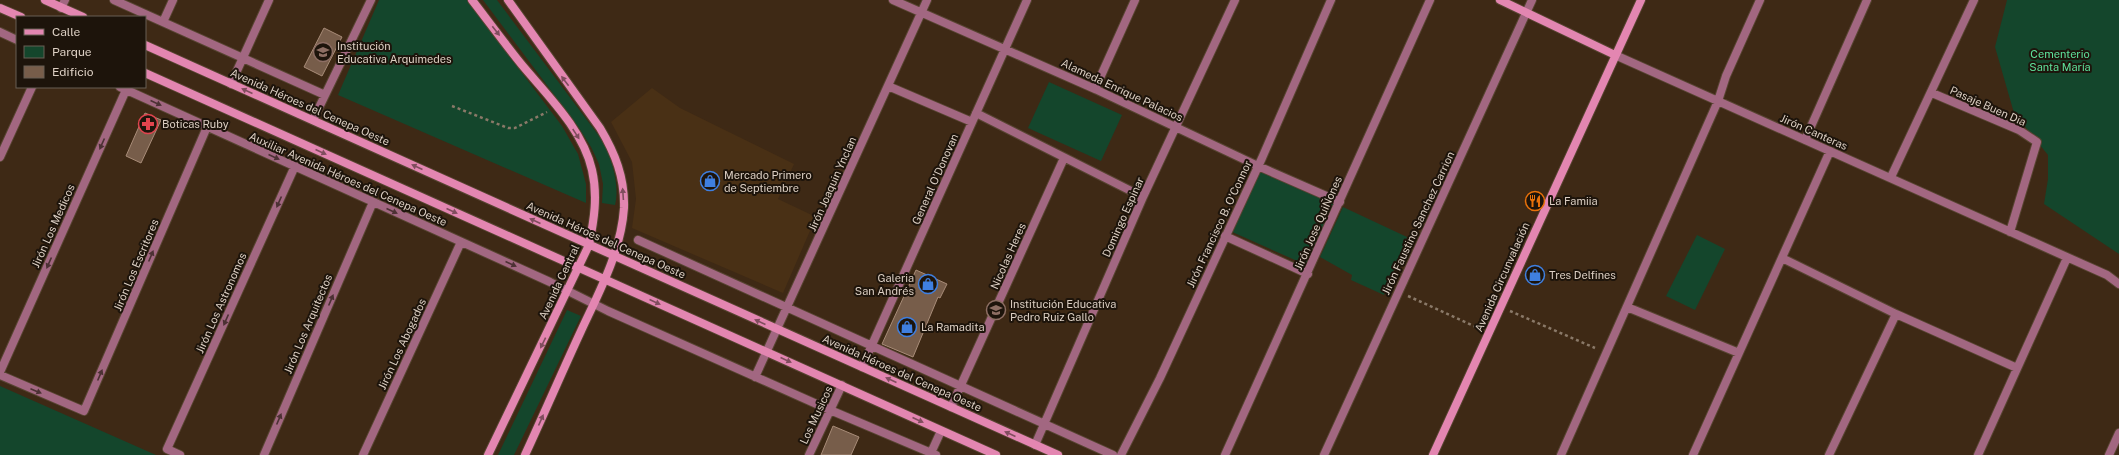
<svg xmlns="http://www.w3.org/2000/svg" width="2119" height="455" font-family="'Public Sans',sans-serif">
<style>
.built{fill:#493015}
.green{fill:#14462c}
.building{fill:#775d4a;stroke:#a88c78}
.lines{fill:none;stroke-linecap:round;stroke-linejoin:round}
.street-casing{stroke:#574431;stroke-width:10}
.secondary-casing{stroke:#574431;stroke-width:10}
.path{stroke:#8a7968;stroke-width:2.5;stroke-dasharray:3 3;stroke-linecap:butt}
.street{stroke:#a26781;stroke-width:8}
.secondary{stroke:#e386b1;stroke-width:8}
.oneway{fill:#804d5e}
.oneway2{fill:#4c3134}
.labels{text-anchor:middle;stroke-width:4;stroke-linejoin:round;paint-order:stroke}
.poi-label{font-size:11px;fill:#dccfc3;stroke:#1d140b;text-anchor:start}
.park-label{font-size:11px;fill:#5de19b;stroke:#1d140b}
.street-label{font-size:11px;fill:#dccfc3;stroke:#1d140b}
</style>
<rect width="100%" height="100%" fill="#3e2915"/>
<path class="built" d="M 652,88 L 680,108 L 794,164 L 778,199 L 816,217 L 783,293 L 632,228 L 636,199 L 632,162 L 611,122 Z"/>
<path class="green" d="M 379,0 L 467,0 L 562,126 L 578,154 L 586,184 L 586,203 L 338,95 Z
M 483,0 L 497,0 L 605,144 C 612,163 620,185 615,205 L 602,203 L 603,184 L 599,164 L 591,147 L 579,128 Z
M 2007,0 L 2119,0 L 2119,254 L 2044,204 L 2048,179 L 2048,155 L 2014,113 L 1995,47 Z
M 1049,82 L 1122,115 L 1101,161 L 1028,128 Z
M 1259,168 L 1335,204 L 1306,265 L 1230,231 Z
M 1343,207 L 1407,237 L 1384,295 L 1351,280 L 1352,275 L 1320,257 Z
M 1697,235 L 1725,249 L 1695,310 L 1666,296 Z
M 567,310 L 581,316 L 514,455 L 498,455 Z
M 0,386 L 156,455 L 0,455 Z"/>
<path class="building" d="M 324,28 L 342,37 L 322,76 L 304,67 Z
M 145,113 L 161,120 L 141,163 L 126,156 Z
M 916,270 L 947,284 L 940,298 L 938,297 L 913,357 L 882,344 Z
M 833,426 L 859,437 L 851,455 L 821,455 Z"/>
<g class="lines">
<g class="street-casing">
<path id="street" d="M 114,0 L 325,95
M 893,0 L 1095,89 L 1258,166 L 1340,202
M 61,8 L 65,0
M 163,22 L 173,0
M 0,32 L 17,40
M 1615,55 L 2107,275 L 2119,284
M 231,84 L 269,0
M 888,86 L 972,122
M 120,87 L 550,282 L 608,311 L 830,410 L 936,455
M 1095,89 L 1135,0
M 1932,93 L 2019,130 L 2037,142 L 2010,232
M 976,113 L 1143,197
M 313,120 L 371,0
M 1805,140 L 1867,0
M 0,157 L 32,87
M 1891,177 L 1974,0
M 1225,236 L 1308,274
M 638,240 L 1113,455
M 1782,258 L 1896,314 L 2017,368
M 1627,307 L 1739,353
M 862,367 L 1027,0
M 0,372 L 126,90
M 0,375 L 84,411 L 207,127
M 755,377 L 927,0
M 951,407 L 1064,158
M 1035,445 L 1143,197 L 1235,0
M 180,455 L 167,449 L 295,166
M 264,455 L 373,202
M 363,455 L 461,242
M 809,455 L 842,385
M 930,455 L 941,431
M 1121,455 L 1160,378 L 1262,158 L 1331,0
M 1225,455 L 1430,0
M 1324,455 L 1532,0
M 1561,455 L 1718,101 L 1726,76 L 1760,0
M 1693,455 L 1830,151
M 1829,455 L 1896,314
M 1978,455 L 2067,258
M 2109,455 L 2119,433"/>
</g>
<g class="secondary-casing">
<path id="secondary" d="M 45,0 L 83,17
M 472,0 C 489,22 505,44 522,65 C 548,96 583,130 592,170 C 598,196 594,220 589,245 L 488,455
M 508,0 L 600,128 C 615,153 625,178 624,208 C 621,252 599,292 581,331 C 562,372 544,414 525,455
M 1500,0 L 1615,55
M 0,8 L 21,17
M 145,45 L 1058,455
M 145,73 L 996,455
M 1433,455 L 1641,0"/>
</g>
<path class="path" d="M 452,106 L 508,128 L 515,128 L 547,112
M 1408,296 L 1478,328
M 1510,311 L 1595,348"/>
<use href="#street" class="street"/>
<use href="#secondary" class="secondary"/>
</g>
<defs><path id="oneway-solid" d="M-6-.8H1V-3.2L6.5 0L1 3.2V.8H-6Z"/></defs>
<g class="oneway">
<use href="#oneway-solid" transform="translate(496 31) rotate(52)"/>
<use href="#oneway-solid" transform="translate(565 81) rotate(-127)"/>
<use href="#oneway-solid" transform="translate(247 91) rotate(-156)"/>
<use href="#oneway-solid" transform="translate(576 134) rotate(57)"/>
<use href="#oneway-solid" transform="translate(321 152) rotate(24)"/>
<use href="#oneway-solid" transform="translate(417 167) rotate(-156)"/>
<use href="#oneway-solid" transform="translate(623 194) rotate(-94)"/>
<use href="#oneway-solid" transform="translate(452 211) rotate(24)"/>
<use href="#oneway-solid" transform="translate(535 221) rotate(-156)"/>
<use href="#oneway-solid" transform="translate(655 302) rotate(24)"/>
<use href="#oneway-solid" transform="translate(760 322) rotate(-156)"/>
<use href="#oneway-solid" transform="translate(543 343) rotate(116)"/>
<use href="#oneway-solid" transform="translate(786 360) rotate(24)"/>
<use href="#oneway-solid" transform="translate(891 380) rotate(-156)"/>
<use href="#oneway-solid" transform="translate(541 420) rotate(-66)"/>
<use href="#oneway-solid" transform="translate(918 420) rotate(24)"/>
<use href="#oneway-solid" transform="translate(1010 434) rotate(-156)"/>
</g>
<g class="oneway2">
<use href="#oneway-solid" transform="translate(156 103) rotate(24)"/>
<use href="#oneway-solid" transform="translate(102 144) rotate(114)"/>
<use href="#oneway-solid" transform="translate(274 157) rotate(24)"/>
<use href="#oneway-solid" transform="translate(279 202) rotate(114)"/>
<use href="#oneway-solid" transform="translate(392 211) rotate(24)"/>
<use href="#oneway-solid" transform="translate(151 256) rotate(-67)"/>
<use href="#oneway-solid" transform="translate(49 263) rotate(114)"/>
<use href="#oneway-solid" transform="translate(511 264) rotate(24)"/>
<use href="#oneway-solid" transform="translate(331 300) rotate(-67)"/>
<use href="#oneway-solid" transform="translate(226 320) rotate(114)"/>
<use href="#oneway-solid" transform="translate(100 375) rotate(-67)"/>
<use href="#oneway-solid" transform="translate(36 391) rotate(23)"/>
<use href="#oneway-solid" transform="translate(279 419) rotate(-67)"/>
</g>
<defs>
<g id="school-ring" transform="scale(1)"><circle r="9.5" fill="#1d140b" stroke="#8d6e63" stroke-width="1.5"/><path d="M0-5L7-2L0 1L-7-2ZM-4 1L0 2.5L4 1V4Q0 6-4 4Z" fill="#8d6e63"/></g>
<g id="pharmacy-ring" transform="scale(1)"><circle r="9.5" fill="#1d140b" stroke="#e0444e" stroke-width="1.5"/><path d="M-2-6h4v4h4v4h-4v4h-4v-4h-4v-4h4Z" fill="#e0444e"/></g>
<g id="shop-ring" transform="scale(1)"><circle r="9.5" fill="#1d140b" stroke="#3f7fe0" stroke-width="1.5"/><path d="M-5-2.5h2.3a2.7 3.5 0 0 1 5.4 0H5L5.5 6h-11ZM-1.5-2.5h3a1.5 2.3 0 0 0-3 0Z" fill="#3f7fe0"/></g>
<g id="restaurant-ring" transform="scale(1)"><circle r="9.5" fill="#1d140b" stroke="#e8710a" stroke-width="1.5"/><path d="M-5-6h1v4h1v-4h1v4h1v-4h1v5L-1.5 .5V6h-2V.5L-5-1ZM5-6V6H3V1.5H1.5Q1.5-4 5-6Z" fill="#e8710a"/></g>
</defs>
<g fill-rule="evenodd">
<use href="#school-ring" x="323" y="52"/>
<use href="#pharmacy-ring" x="148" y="124"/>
<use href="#shop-ring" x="710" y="181"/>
<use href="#restaurant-ring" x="1535" y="201"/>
<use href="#shop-ring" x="1535" y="275"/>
<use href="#shop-ring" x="928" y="284"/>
<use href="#school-ring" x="996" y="310"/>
<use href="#shop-ring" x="907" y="327"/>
</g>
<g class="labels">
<g class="poi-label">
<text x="337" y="50">Institución<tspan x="337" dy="13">Educativa Arquimedes</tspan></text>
<text x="162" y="128">Boticas Ruby</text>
<text x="724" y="179">Mercado Primero<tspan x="724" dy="13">de Septiembre</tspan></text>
<text x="1549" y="205">La Famiia</text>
<text x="1549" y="279">Tres Delfines</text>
<text x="914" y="282" text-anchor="end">Galeria<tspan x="914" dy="13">San Andrés</tspan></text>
<text x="1010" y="308">Institución Educativa<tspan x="1010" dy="13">Pedro Ruiz Gallo</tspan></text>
<text x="921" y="331">La Ramadita</text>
</g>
<g class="park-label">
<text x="2060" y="58">Cementerio<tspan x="2060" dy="13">Santa María</tspan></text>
</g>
<g class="street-label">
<text transform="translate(1122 90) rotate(25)" y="4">Alameda Enrique Palacios</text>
<text transform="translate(1988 106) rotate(24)" y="4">Pasaje Buen Dia</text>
<text transform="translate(310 107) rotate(24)" y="4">Avenida Héroes del Cenepa Oeste</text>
<text transform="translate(1814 132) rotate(24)" y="4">Jirón Canteras</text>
<text transform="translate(348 179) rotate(24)" y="4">Auxiliar Avenida Héroes del Cenepa Oeste</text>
<text transform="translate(935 179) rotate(-66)" y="4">General O'Donovan</text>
<text transform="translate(832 184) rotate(-66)" y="4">Jirón Joaquin Ynclan</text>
<text transform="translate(1123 217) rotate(-66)" y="4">Domingo Espinar</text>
<text transform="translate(1318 223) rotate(-66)" y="4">Jirón Jose QuiÑones</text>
<text transform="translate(1418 223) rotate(-65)" y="4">Jirón Faustino Sanchez Carrion</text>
<text transform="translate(1219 224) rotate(-65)" y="4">Jirón Francisco B. O'Connor</text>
<text transform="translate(53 226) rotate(-66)" y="4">Jirón Los Medicos</text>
<text transform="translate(606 240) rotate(24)" y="4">Avenida Héroes del Cenepa Oeste</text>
<text transform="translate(1008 256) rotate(-66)" y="4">Nicolas Heres</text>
<text transform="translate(136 265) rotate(-67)" y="4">Jirón Los Escritores</text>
<text transform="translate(1502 277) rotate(-66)" y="4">Avenida Circunvalación</text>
<text transform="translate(559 282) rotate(-65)" y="4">Avenida Central</text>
<text transform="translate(221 303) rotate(-66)" y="4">Jirón Los Astronomos</text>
<text transform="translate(308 324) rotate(-67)" y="4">Jirón Los Arquitectos</text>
<text transform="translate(402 344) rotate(-65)" y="4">Jirón Los Abogados</text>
<text transform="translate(902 373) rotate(24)" y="4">Avenida Héroes del Cenepa Oeste</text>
<text transform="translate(816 415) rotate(-65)" y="4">Los Musicos</text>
</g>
</g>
<rect x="16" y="16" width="130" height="72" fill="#1d140b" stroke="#695f55"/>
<rect x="24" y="29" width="20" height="6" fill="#e386b1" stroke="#695f55"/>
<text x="52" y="36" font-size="12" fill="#dccfc3">Calle</text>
<rect x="24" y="46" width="20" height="12" fill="#14462c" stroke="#695f55"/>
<text x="52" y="56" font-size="12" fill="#dccfc3">Parque</text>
<rect x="24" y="66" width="20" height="12" fill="#775d4a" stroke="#695f55"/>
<text x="52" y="76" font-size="12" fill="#dccfc3">Edificio</text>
</svg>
